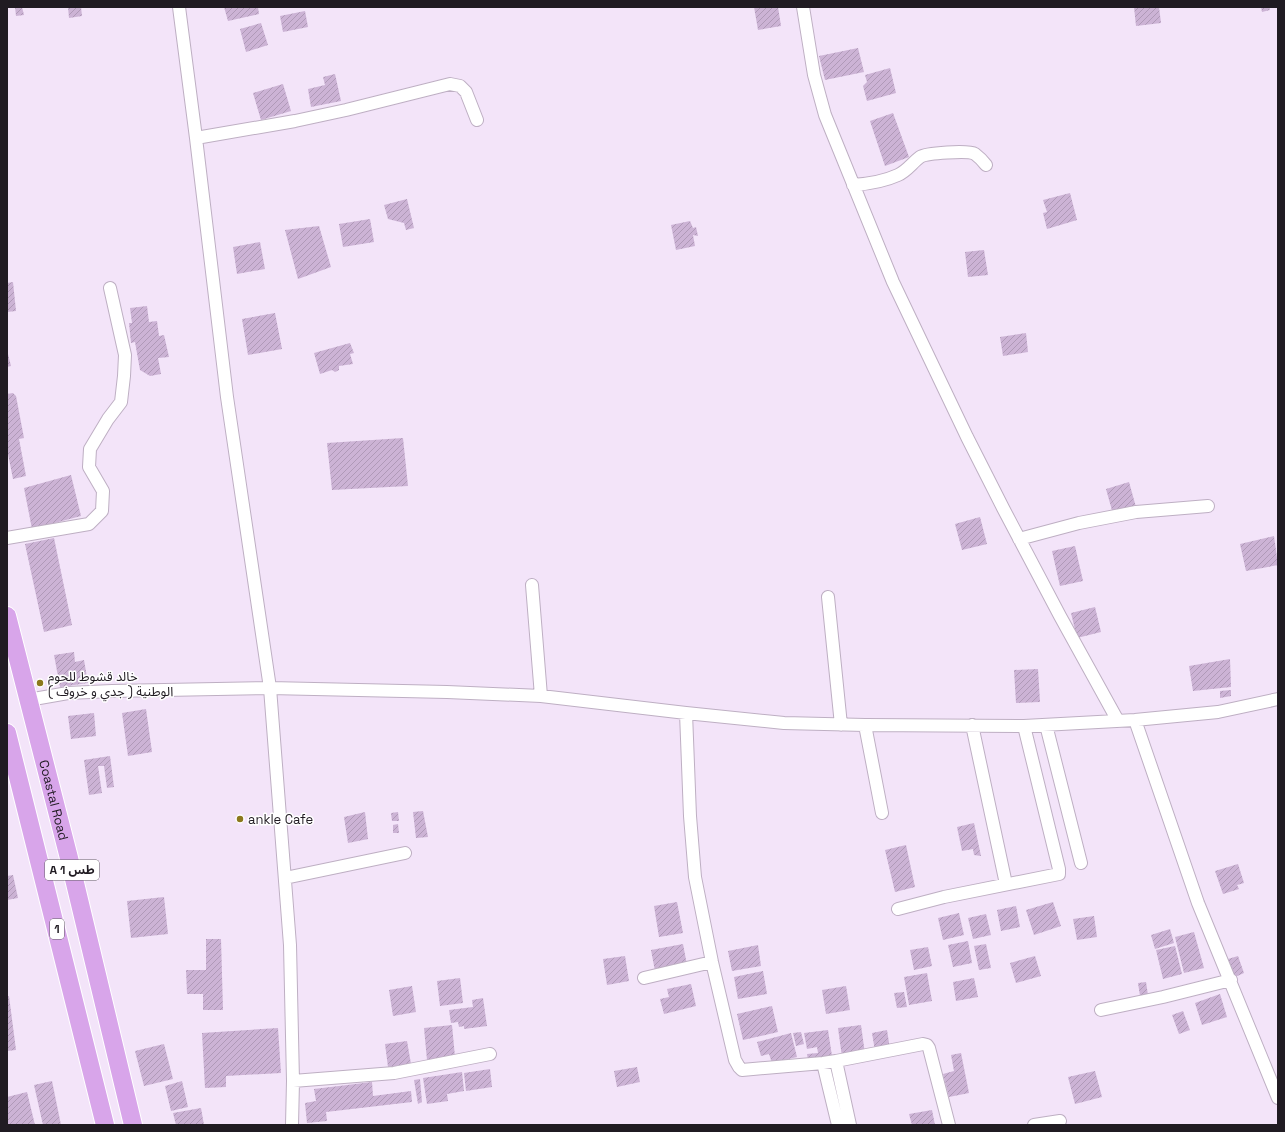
<svg xmlns="http://www.w3.org/2000/svg" width="1285" height="1132" font-family="'Space Grotesk','Noto Sans Arabic',sans-serif">
<style>
.building{fill:url(#building-hatch)}
.lines{fill:none;stroke-linecap:round;stroke-linejoin:round}
.minor-casing{stroke:#beafc3;stroke-width:14}
.highway-casing{stroke:#fff;stroke-width:20}
.minor{stroke:#fff;stroke-width:12}
.highway{stroke:#d8a5ea;stroke-width:18}
.poi-dot{fill:#8b781c;stroke:#fff;stroke-width:1.5}
.labels{text-anchor:middle;stroke-width:3;stroke-linejoin:round;paint-order:stroke}
.shield{fill:#fff;stroke:#635f64;stroke-width:1}
.shield-label{font-size:12px;font-weight:bold;fill:#201b22}
.poi-label{font-size:13px;fill:#201b22;stroke:#fff;text-anchor:start}
.street-label{font-size:13px;fill:#201b22;stroke:#fff}
</style>
<defs>
<pattern id="building-hatch" width="6" height="6" patternUnits="userSpaceOnUse"><rect width="6" height="6" fill="#ccb3d5"/><path d="M-1 1l2-2M0 6l6-6M5 7l2-2" fill="none" stroke="#af99b7"/></pattern>
</defs>
<rect width="100%" height="100%" fill="#f3e4f9"/>
<path class="building" d="M 15,7 L 22,7 L 24,15 L 16,16 Z
M 68,7 L 81,7 L 82,16 L 69,18 Z
M 224,7 L 258,7 L 259,14 L 228,21 Z
M 754,7 L 778,7 L 781,26 L 758,30 Z
M 1134,7 L 1159,7 L 1161,23 L 1136,26 Z
M 1261,7 L 1269,7 L 1270,10 L 1262,12 Z
M 305,11 L 308,27 L 283,32 L 280,16 Z
M 261,23 L 268,45 L 246,52 L 240,29 Z
M 858,48 L 864,72 L 825,80 L 819,56 Z
M 890,68 L 896,93 L 867,101 L 863,86 L 867,82 L 865,75 Z
M 335,74 L 341,101 L 311,107 L 308,89 L 325,85 L 323,77 Z
M 283,84 L 291,111 L 261,120 L 253,93 Z
M 893,113 L 909,157 L 885,166 L 870,121 Z
M 1070,193 L 1077,220 L 1047,229 L 1043,213 L 1047,212 L 1043,200 Z
M 407,199 L 414,228 L 406,230 L 404,223 L 388,219 L 384,205 Z
M 370,219 L 374,242 L 343,247 L 339,224 Z
M 690,221 L 693,228 L 696,227 L 698,236 L 693,235 L 695,246 L 676,250 L 671,225 Z
M 319,226 L 331,267 L 298,279 L 285,230 Z
M 260,242 L 265,269 L 237,274 L 233,247 Z
M 984,250 L 988,275 L 968,277 L 965,252 Z
M 13,282 L 16,311 L 7,312 L 7,283 Z
M 147,306 L 149,322 L 157,321 L 159,336 L 164,335 L 169,357 L 158,358 L 161,374 L 150,376 L 140,370 L 135,342 L 131,343 L 129,323 L 132,323 L 130,308 Z
M 275,313 L 282,349 L 248,355 L 242,319 Z
M 1026,333 L 1028,352 L 1003,356 L 1000,337 Z
M 350,343 L 354,353 L 350,354 L 353,364 L 339,366 L 339,370 L 335,372 L 332,370 L 320,374 L 314,353 Z
M 7,350 L 11,366 L 7,367 Z
M 13,393 L 16,396 L 24,438 L 19,439 L 26,476 L 13,479 L 7,449 L 7,394 Z
M 403,438 L 408,486 L 332,490 L 327,443 Z
M 71,475 L 81,516 L 32,529 L 24,488 Z
M 1129,482 L 1136,507 L 1113,514 L 1106,489 Z
M 980,517 L 987,544 L 962,550 L 955,524 Z
M 1274,536 L 1278,565 L 1246,571 L 1240,544 Z
M 54,538 L 72,625 L 44,632 L 25,544 Z
M 1075,546 L 1083,581 L 1060,586 L 1052,551 Z
M 1095,607 L 1101,632 L 1077,638 L 1071,613 Z
M 74,652 L 75,662 L 84,660 L 88,683 L 60,687 L 54,655 Z
M 1230,659 L 1231,687 L 1193,691 L 1189,666 Z
M 1038,669 L 1040,702 L 1016,703 L 1014,670 Z
M 1231,690 L 1231,696 L 1220,698 L 1220,691 Z
M 146,709 L 152,752 L 128,756 L 122,713 Z
M 94,713 L 96,736 L 71,739 L 68,716 Z
M 110,756 L 114,787 L 107,788 L 104,766 L 98,766 L 102,793 L 89,795 L 84,760 Z
M 423,811 L 428,837 L 416,838 L 413,812 Z
M 365,812 L 368,839 L 348,843 L 344,817 Z
M 398,812 L 399,821 L 392,821 L 391,813 Z
M 974,823 L 981,856 L 974,855 L 973,849 L 962,851 L 957,827 Z
M 398,824 L 399,833 L 393,833 L 393,825 Z
M 906,845 L 915,887 L 895,892 L 885,850 Z
M 1238,864 L 1244,883 L 1237,885 L 1239,889 L 1223,894 L 1215,871 Z
M 13,875 L 18,898 L 7,900 L 7,876 Z
M 164,897 L 168,934 L 131,938 L 127,901 Z
M 677,902 L 683,933 L 659,937 L 654,906 Z
M 1053,902 L 1061,926 L 1034,935 L 1026,910 Z
M 1016,906 L 1020,927 L 1001,931 L 997,910 Z
M 959,913 L 964,935 L 943,940 L 938,918 Z
M 986,914 L 991,935 L 973,939 L 968,918 Z
M 1094,916 L 1097,937 L 1077,940 L 1073,919 Z
M 1170,929 L 1174,943 L 1155,949 L 1151,935 Z
M 1194,932 L 1204,968 L 1184,973 L 1175,937 Z
M 206,939 L 221,939 L 223,1010 L 203,1010 L 203,994 L 187,994 L 186,970 L 206,970 Z
M 968,941 L 972,963 L 953,967 L 948,945 Z
M 683,944 L 687,965 L 655,971 L 651,950 Z
M 986,944 L 991,968 L 979,970 L 974,946 Z
M 758,945 L 761,966 L 732,971 L 728,951 Z
M 1175,946 L 1182,974 L 1163,979 L 1156,950 Z
M 928,947 L 932,966 L 914,970 L 910,950 Z
M 625,956 L 629,981 L 607,985 L 603,959 Z
M 1035,956 L 1041,976 L 1016,983 L 1010,963 Z
M 1238,956 L 1244,973 L 1235,977 L 1228,959 Z
M 763,971 L 767,994 L 738,999 L 734,977 Z
M 927,973 L 932,1001 L 909,1005 L 904,977 Z
M 460,978 L 463,1003 L 440,1006 L 437,981 Z
M 974,978 L 978,997 L 956,1001 L 953,982 Z
M 1146,982 L 1148,995 L 1140,996 L 1138,983 Z
M 691,984 L 696,1006 L 664,1014 L 660,999 L 669,997 L 667,989 Z
M 412,986 L 416,1012 L 393,1016 L 389,990 Z
M 846,986 L 850,1010 L 826,1014 L 822,990 Z
M 904,992 L 907,1007 L 897,1008 L 894,993 Z
M 1220,994 L 1227,1017 L 1202,1025 L 1195,1003 Z
M 7,996 L 9,996 L 16,1050 L 7,1051 Z
M 483,998 L 487,1026 L 464,1029 L 464,1026 L 459,1027 L 458,1022 L 451,1023 L 449,1010 L 473,1007 L 472,1000 Z
M 772,1006 L 778,1032 L 743,1040 L 737,1014 Z
M 1183,1011 L 1190,1030 L 1179,1034 L 1172,1015 Z
M 452,1025 L 455,1057 L 427,1060 L 424,1028 Z
M 861,1025 L 865,1054 L 842,1057 L 838,1028 Z
M 278,1028 L 281,1073 L 226,1076 L 226,1087 L 205,1088 L 202,1033 Z
M 828,1030 L 832,1056 L 808,1060 L 807,1054 L 818,1053 L 817,1047 L 807,1049 L 804,1033 Z
M 887,1030 L 890,1049 L 875,1051 L 872,1033 Z
M 801,1032 L 804,1044 L 796,1046 L 793,1033 Z
M 791,1033 L 797,1057 L 772,1063 L 769,1054 L 761,1056 L 757,1042 Z
M 407,1041 L 411,1064 L 388,1067 L 385,1044 Z
M 164,1044 L 173,1079 L 144,1086 L 135,1051 Z
M 961,1053 L 969,1093 L 949,1097 L 943,1074 L 954,1071 L 951,1055 Z
M 637,1067 L 640,1082 L 617,1087 L 614,1071 Z
M 490,1069 L 492,1087 L 466,1091 L 464,1073 Z
M 1095,1071 L 1102,1097 L 1075,1104 L 1068,1077 Z
M 462,1072 L 464,1091 L 447,1094 L 448,1101 L 427,1104 L 423,1078 Z
M 420,1079 L 422,1102 L 418,1104 L 414,1080 Z
M 52,1081 L 61,1125 L 43,1125 L 34,1085 Z
M 182,1081 L 188,1107 L 171,1111 L 165,1086 Z
M 372,1082 L 373,1096 L 411,1091 L 412,1102 L 326,1112 L 327,1121 L 307,1123 L 305,1103 L 316,1101 L 314,1089 Z
M 27,1092 L 35,1125 L 7,1125 L 7,1097 Z
M 201,1108 L 204,1125 L 176,1125 L 173,1113 Z
M 932,1110 L 935,1125 L 912,1125 L 909,1114 Z"/>
<g class="lines">
<g class="minor-casing">
<path id="minor" d="M 179,7 L 196,138 L 227,397 L 270,688 L 290,945 L 293,1081 L 292,1125
M 803,7 L 814,75 L 825,115 L 893,282 L 967,437 L 1003,508 L 1060,616 L 1118,721
M 196,138 L 295,121 L 346,110 L 450,84 L 460,86 L 466,92 L 477,120
M 853,185 C 867,184 885,181 898,175 C 907,171 912,163 920,157 C 926,153 968,150 975,154 C 979,157 983,161 986,165
M 7,538 L 89,524 L 102,511 L 103,491 L 89,467 L 90,449 L 108,419 L 121,402 L 124,376 L 125,355 L 110,288
M 1019,539 L 1079,523 L 1136,512 L 1208,506
M 532,585 L 541,696
M 828,597 L 841,725
M 28,700 L 68,693 L 112,691 L 270,688 L 447,692 L 541,696 L 686,713 L 784,723 L 865,725 L 1024,726 L 1135,720 L 1218,712 L 1278,699
M 686,713 L 690,816 L 695,877 L 712,962 L 735,1060 L 739,1067 L 742,1070 L 823,1063 L 836,1061 L 850,1125
M 1135,720 L 1198,903 L 1278,1098
M 865,725 L 882,813
M 972,725 L 1006,884
M 1046,725 L 1081,863
M 285,878 L 405,853
M 898,909 L 944,897 L 1059,874 L 1059,869 L 1024,726
M 644,978 L 712,962
M 1101,1010 L 1163,997 L 1231,980
M 836,1061 L 923,1044 L 927,1045 L 929,1048 L 949,1125
M 823,1063 L 838,1125
M 293,1081 L 394,1073 L 490,1054
M 1034,1125 L 1060,1121"/>
</g>
<g class="highway-casing">
<g id="highway">
<path id="s1" d="M 7,616 L 69,858 L 133,1125"/>
<path d="M 7,733 L 105,1125"/>
</g>
</g>
<use href="#minor" class="minor"/>
<use href="#highway" class="highway"/>
</g>
<g class="poi-dot">
<circle cx="40" cy="683" r="4"/>
<circle cx="240" cy="819" r="4"/>
</g>
<g class="labels">
<g class="shield">
<rect x="45" y="860" width="54" height="20" rx="3"/>
<rect x="50" y="919" width="14" height="20" rx="3"/>
</g>
<g class="shield-label">
<text x="72" y="874">A 1 طس</text>
<text x="57" y="933">1</text>
</g>
<g class="poi-label">
<text x="48" y="681">خالد قشوط للحوم<tspan x="48" dy="15">الوطنية ( جدي و خروف )</tspan></text>
<text x="248" y="824">ankle Cafe</text>
</g>
<g class="street-label">
<text dy="5" stroke="none"><textPath href="#s1" startOffset="190">Coastal Road</textPath></text>
</g>
</g>
<rect width="1285" height="1132" fill="none" stroke="#201b22" stroke-width="16"/>
</svg>
